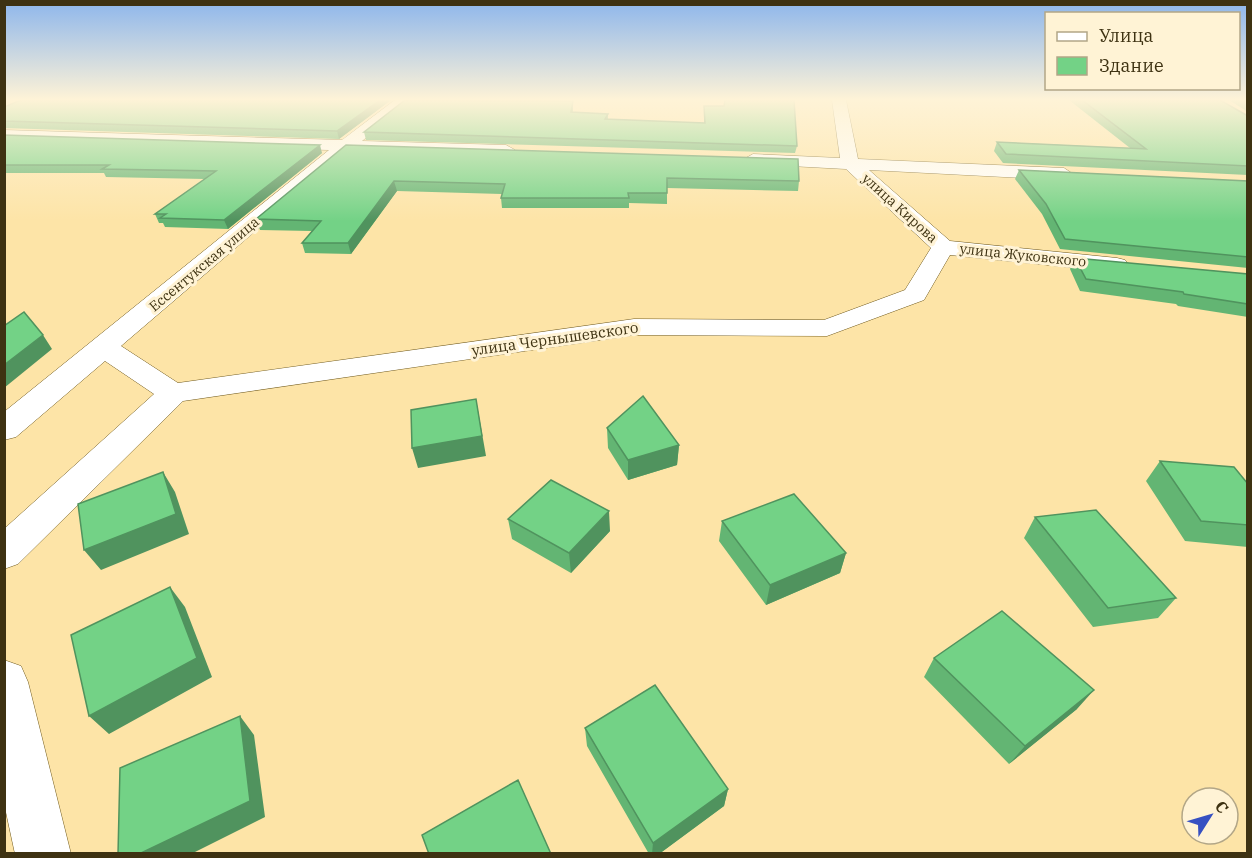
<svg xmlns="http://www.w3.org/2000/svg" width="1252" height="858" font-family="'IBM Plex Serif',serif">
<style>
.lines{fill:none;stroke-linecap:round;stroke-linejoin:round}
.minor-casing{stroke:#705a1e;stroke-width:1}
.minor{fill:#fff;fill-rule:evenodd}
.wall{fill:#63b573}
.shaded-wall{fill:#50935e}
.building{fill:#73d286;stroke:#50935e;stroke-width:1.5}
.labels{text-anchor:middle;stroke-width:6;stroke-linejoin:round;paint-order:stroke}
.far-street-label{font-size:14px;fill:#3e3212;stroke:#fff3d5}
.street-label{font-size:15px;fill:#3e3212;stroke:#fff3d5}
</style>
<rect width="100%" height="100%" fill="#fde4a7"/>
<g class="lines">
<g class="minor-casing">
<path id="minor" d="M 395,100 L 412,100 L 362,141 L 506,145 L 515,150 L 506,155 L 350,150 L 121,346 L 178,383 L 634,319 L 824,320 L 905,290 L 931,248 L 846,169 L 753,164 L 744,159 L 753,154 L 840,158 L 832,100 L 846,100 L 858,159 L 1064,168 L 1073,174 L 1064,180 L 869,170 L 950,241 L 1117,258 L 1125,260 L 1129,265 L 1125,270 L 1117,272 L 950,255 L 924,300 L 827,336 L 634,335 L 183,401 L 18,564 L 4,569 L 4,529 L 154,394 L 105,361 L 16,437 L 4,440 L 4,412 L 329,150 L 4,140 L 4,130 L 342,140 Z
M 4,660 L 21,666 L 28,682 L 71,854 L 15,854 L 4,803 Z"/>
</g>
<use href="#minor" class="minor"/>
</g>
<path class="wall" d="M 391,100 L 339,139 L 4,128 L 4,107 Z
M 405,100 L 573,101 L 573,112 L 608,114 L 608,119 L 704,123 L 704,106 L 797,146 L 795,153 L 366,140 L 364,132 Z
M 1069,100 L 1220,100 L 1248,116 L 1248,175 L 1003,163 L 994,151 L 997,142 L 1130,148 Z
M 1229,100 L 1248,100 L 1248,112 Z
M 4,135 L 322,153 L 228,229 L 165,227 L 163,223 L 159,223 L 155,214 L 205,179 L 106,177 L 104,173 L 4,173 Z
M 346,145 L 799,181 L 798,191 L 667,188 L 667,204 L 629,203 L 629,208 L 502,208 L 501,198 L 502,194 L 397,191 L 351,254 L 305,253 L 302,243 L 312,231 L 260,230 L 256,219 Z
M 1019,170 L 1248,181 L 1248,268 L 1060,249 L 1042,214 L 1015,179 Z
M 1075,258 L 1248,274 L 1248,317 L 1178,306 L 1176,304 L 1080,291 L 1070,269 Z
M 607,428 L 679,445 L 677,465 L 628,480 L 608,448 Z
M 1160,461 L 1248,484 L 1248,547 L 1185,541 L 1146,481 Z
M 1035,517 L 1176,598 L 1158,618 L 1093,627 L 1024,538 Z
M 508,519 L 610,531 L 571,573 L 512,539 Z
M 722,521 L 846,553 L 840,573 L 766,605 L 719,541 Z
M 934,658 L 1077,709 L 1009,764 L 924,677 Z
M 585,728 L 728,789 L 724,806 L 659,854 L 649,854 L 587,746 Z"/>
<path class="shaded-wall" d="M 380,100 L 391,100 L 339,139 L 337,131 Z
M 320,145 L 322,153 L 228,229 L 224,220 Z
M 394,181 L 397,191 L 351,254 L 348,243 Z
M 43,335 L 52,349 L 4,388 L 4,365 Z
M 476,399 L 486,456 L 418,468 L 412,448 Z
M 679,445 L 677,465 L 628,480 L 628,460 Z
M 163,472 L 175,492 L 189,534 L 101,570 L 84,550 Z
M 609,511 L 610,531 L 571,573 L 569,553 Z
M 846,553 L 840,573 L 766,605 L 770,585 Z
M 170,587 L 185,607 L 212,677 L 109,734 L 89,716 Z
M 1094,690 L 1077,709 L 1009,764 L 1025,746 Z
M 240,716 L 254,735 L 265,817 L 191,854 L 139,854 Z
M 728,789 L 724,806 L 659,854 L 652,854 L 653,843 Z"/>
<path class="building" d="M 21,100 L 380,100 L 337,131 L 4,121 L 4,107 Z
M 405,100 L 573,101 L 571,112 L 608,114 L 605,119 L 705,123 L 704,106 L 724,106 L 725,100 L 794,100 L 797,146 L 364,132 Z
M 1082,100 L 1220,100 L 1248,116 L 1248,166 L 1006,154 L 997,142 L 1146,149 Z
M 4,135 L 320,145 L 224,220 L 160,218 L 166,214 L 155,214 L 216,171 L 102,169 L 109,165 L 4,165 Z
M 346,145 L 798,159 L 799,181 L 667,178 L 667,193 L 628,193 L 629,198 L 501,198 L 505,184 L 394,181 L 348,243 L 302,243 L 321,221 L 256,219 Z
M 1019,170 L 1248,181 L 1248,257 L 1065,239 L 1046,204 Z
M 1075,258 L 1248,274 L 1248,304 L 1184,294 L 1183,292 L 1086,279 Z
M 24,312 L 43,335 L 4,365 L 4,326 Z
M 643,396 L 679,445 L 628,460 L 607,428 Z
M 476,399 L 482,436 L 412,448 L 411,410 Z
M 1160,461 L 1234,467 L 1248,484 L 1248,525 L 1201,521 Z
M 163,472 L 176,514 L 84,550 L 78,504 Z
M 551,480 L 609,511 L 569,553 L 508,519 Z
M 794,494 L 846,553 L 770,585 L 722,521 Z
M 1096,510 L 1176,598 L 1108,608 L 1035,517 Z
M 170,587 L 197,658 L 89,716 L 71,635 Z
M 1002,611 L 1094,690 L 1025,746 L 934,658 Z
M 655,685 L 728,789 L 653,843 L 585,728 Z
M 240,716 L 250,801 L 139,854 L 118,854 L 120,768 Z
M 518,780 L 551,854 L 429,854 L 422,835 Z"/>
<linearGradient id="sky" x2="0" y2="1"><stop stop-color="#8db6ec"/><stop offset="0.45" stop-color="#fef3d7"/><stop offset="1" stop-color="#fef3d7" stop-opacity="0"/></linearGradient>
<rect width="1252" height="221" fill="url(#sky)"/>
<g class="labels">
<g class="far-street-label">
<text transform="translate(900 208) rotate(42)" y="5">улица Кирова</text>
<text transform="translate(1023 255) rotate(6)" y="5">улица Жуковского</text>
<text transform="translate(204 264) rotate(-40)" y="5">Ессентукская улица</text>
</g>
<g class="street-label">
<text transform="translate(555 339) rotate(-8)" y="5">улица Чернышевского</text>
</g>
</g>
<rect width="1252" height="858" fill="none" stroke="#3e3212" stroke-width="12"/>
<rect x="1045" y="12" width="195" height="78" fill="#fff3d5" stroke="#b2a687" stroke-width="1.5"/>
<rect x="1057" y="32" width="30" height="9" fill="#ffffff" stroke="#b2a687" stroke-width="1.5"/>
<text x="1099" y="42" font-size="18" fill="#3e3212">Улица</text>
<rect x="1057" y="57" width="30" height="18" fill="#73d286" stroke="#b2a687" stroke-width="1.5"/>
<text x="1099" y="72" font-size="18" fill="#3e3212">Здание</text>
<g transform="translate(1210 816) rotate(53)"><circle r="28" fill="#fff3d5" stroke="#b2a687" stroke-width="1.5"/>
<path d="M0-4.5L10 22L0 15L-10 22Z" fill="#3650c2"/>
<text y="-9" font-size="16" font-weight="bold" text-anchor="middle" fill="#3e3212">С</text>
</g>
</svg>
